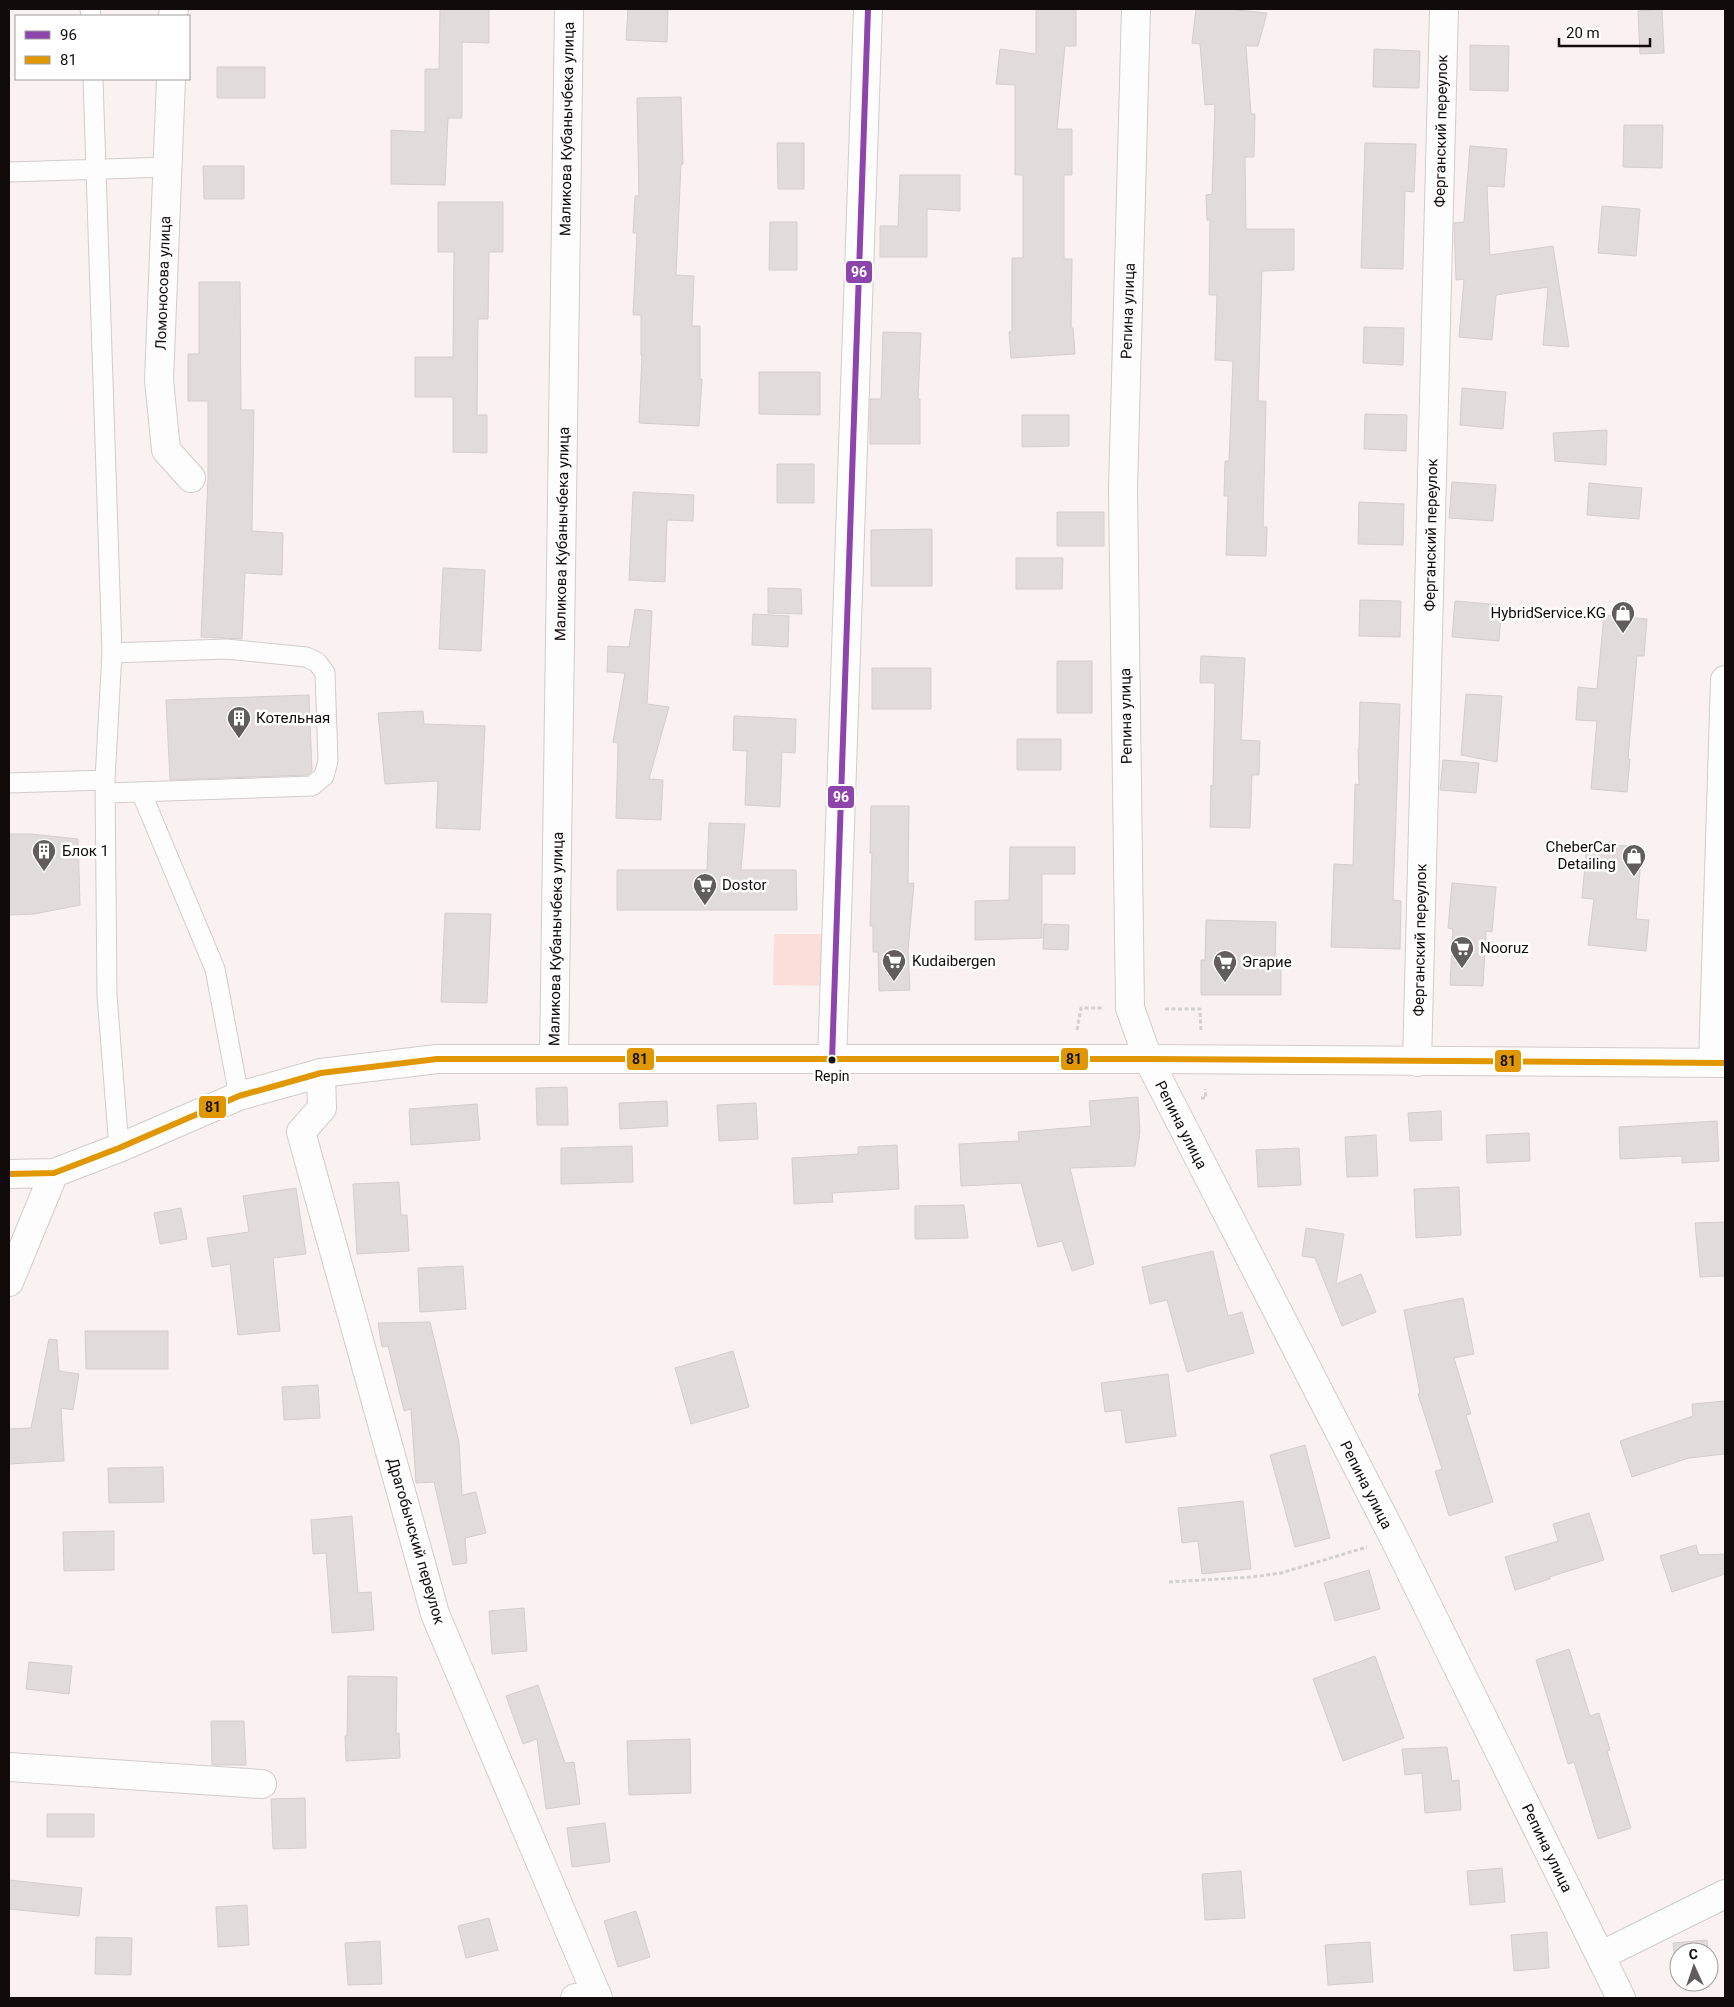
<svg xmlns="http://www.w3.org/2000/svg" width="1734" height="2007" font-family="Roboto,sans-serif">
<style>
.green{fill:#fbdeda}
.building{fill:#e2dbdb;stroke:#d5cece}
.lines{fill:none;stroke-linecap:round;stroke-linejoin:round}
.lane-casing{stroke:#d2cccb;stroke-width:21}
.street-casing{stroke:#d2cccb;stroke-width:30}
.secondary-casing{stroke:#d2cccb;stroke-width:30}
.path{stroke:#d3d0d0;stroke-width:3;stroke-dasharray:4 2.5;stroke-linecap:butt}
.lane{stroke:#fefdfd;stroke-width:19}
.street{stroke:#fefdfd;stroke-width:28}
.secondary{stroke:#fefdfd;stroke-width:28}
.bus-1-casing{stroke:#fff;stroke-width:10}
.bus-2-casing{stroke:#fff;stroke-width:10}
.bus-1{stroke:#8e44ad;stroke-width:6}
.bus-2{stroke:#e09701;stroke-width:6}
.bus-dot{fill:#110c0b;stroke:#fff;stroke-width:2}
.labels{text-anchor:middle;stroke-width:5;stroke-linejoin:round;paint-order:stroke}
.bus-label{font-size:14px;fill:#110c0b;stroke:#fff}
.street-label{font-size:15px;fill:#110c0b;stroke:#fff}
.poi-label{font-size:15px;fill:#110c0b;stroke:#fff;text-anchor:start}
.line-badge{stroke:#fff;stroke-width:2}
.badge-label{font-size:14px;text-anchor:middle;font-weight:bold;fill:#fff}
.pale-badge-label{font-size:14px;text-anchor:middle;font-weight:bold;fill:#111}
</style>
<rect width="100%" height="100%" fill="#faf2f2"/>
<path class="green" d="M 774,934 L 830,934 L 829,986 L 773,985 Z"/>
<path class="building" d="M 440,9 L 489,9 L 489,43 L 462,42 L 462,118 L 448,118 L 445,185 L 391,184 L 391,130 L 425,132 L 425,69 L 439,69 Z
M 628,9 L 668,9 L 667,42 L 626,40 Z
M 1036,9 L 1076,9 L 1076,46 L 1065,46 L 1057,129 L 1072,129 L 1072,175 L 1064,175 L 1064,259 L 1072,259 L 1071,328 L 1073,328 L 1075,354 L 1011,358 L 1009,332 L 1012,331 L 1012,258 L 1023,258 L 1023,175 L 1015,175 L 1015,85 L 996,84 L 1000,49 L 1036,54 Z
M 1196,9 L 1227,9 L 1267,13 L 1258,46 L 1246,46 L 1251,114 L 1255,114 L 1254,157 L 1245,157 L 1246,229 L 1294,229 L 1294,270 L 1262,271 L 1258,401 L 1266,401 L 1263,527 L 1267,527 L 1266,556 L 1226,555 L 1228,496 L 1224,496 L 1225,461 L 1229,461 L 1233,361 L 1215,360 L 1217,295 L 1209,295 L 1210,220 L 1207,220 L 1206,195 L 1212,194 L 1215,104 L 1205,105 L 1200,44 L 1192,43 Z
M 1662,9 L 1664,53 L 1640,54 L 1638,11 Z
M 1470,45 L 1509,46 L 1508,91 L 1470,90 Z
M 1374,49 L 1420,51 L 1419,88 L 1373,87 Z
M 217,67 L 265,67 L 265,98 L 217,98 Z
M 681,97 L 683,164 L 681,165 L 676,275 L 694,276 L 692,326 L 700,326 L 700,379 L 702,379 L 699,426 L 639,423 L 642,355 L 641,355 L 641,315 L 633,315 L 637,233 L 633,233 L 635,196 L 639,196 L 637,98 Z
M 1624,125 L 1663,125 L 1662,168 L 1623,167 Z
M 777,143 L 804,143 L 804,189 L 778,189 Z
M 1365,143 L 1416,144 L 1414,192 L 1405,191 L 1403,269 L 1361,268 Z
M 1470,146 L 1507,149 L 1504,187 L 1487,186 L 1490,255 L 1553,246 L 1569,347 L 1543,345 L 1548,287 L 1496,295 L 1492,340 L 1459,337 L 1464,279 L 1456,280 L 1454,223 L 1464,222 Z
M 203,166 L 244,166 L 244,199 L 204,199 Z
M 900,175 L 960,175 L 960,211 L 927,209 L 927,257 L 880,257 L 880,226 L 898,226 Z
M 438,202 L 503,202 L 503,252 L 489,252 L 488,319 L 478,319 L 477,415 L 487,415 L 487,453 L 453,452 L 453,397 L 415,397 L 415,357 L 453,357 L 454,252 L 438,252 Z
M 1602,206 L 1640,209 L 1636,256 L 1598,253 Z
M 770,222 L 797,222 L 797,270 L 769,270 Z
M 199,282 L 240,282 L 241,410 L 254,410 L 252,531 L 283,533 L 282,575 L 245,573 L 242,639 L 201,637 L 208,478 L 208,401 L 188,401 L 188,354 L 199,354 Z
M 1364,327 L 1404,328 L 1403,365 L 1363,363 Z
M 883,332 L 921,333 L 918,399 L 920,399 L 920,444 L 870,444 L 870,399 L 881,399 Z
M 759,372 L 820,372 L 820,415 L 759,414 Z
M 1462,388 L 1506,392 L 1503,429 L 1460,425 Z
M 1365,414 L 1407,415 L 1406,451 L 1364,449 Z
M 1022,415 L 1069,415 L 1069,446 L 1022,447 Z
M 1607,430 L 1606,465 L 1555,461 L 1553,433 Z
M 777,464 L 814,464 L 814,503 L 777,503 Z
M 1452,482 L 1496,485 L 1493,521 L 1449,518 Z
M 1589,483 L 1642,488 L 1639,519 L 1587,515 Z
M 633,492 L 694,495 L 693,521 L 667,520 L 665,582 L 629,580 Z
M 1359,502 L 1404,504 L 1403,545 L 1358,544 Z
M 1057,512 L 1104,512 L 1104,546 L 1057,546 Z
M 932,529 L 932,586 L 871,586 L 871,530 Z
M 1016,558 L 1063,558 L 1062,589 L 1016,589 Z
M 443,568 L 485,570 L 481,651 L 439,649 Z
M 768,588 L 801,589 L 802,614 L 768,613 Z
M 1360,600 L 1401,601 L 1400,637 L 1359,636 Z
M 1455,601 L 1502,605 L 1499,641 L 1452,637 Z
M 635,609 L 652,611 L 647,704 L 669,707 L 649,779 L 663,780 L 661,820 L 616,818 L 618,743 L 613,742 L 625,673 L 607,672 L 608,646 L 629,647 Z
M 753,614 L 789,616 L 788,647 L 752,645 Z
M 1604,615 L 1647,619 L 1644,656 L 1637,656 L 1628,759 L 1630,759 L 1627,792 L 1591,789 L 1597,721 L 1576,720 L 1578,687 L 1597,689 Z
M 1201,656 L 1245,658 L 1241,740 L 1260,741 L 1259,775 L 1252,775 L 1250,828 L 1210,827 L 1211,785 L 1213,786 L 1215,683 L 1200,683 Z
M 1057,661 L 1092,661 L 1092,713 L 1057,713 Z
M 872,668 L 931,668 L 931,709 L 872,709 Z
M 1466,694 L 1502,696 L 1497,762 L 1461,755 Z
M 309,695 L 312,771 L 308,775 L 170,780 L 166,700 Z
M 1360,702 L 1400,704 L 1393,900 L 1401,901 L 1400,949 L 1331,947 L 1334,864 L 1353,865 L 1355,784 L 1359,785 L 1358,749 L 1359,749 Z
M 423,711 L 424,724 L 485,726 L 480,830 L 436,828 L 438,781 L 385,784 L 378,713 Z
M 734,716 L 796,719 L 795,753 L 782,752 L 780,807 L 745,805 L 747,751 L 733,750 Z
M 1017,739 L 1061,739 L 1061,770 L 1017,770 Z
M 1443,760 L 1479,763 L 1476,793 L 1440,790 Z
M 871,806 L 909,806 L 908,884 L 914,883 L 908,950 L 910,990 L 879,991 L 878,952 L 873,952 L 873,926 L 870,926 L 872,853 L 870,853 Z
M 709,823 L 745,824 L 741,870 L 796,870 L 797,910 L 617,910 L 617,870 L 707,870 Z
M 9,834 L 31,834 L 78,839 L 80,905 L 34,914 L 9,915 Z
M 1587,843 L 1642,847 L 1636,919 L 1649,920 L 1646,951 L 1588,945 L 1594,899 L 1582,898 Z
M 1010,847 L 1075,847 L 1075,874 L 1042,874 L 1042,938 L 975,940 L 975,901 L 1009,900 Z
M 1452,883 L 1496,887 L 1492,932 L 1486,931 L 1483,986 L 1450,985 L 1453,929 L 1448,928 Z
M 445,913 L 491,914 L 487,1003 L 441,1002 Z
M 1206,920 L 1276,922 L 1275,960 L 1281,960 L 1281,995 L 1201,995 L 1201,960 L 1205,960 Z
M 1044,924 L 1069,925 L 1068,950 L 1043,949 Z
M 567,1087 L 568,1125 L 537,1125 L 536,1088 Z
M 1138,1097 L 1140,1132 L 1135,1166 L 1070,1168 L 1094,1264 L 1072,1271 L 1062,1241 L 1038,1247 L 1021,1183 L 961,1186 L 959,1144 L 1019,1141 L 1018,1132 L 1091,1126 L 1089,1101 Z
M 667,1101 L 668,1126 L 620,1129 L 619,1103 Z
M 756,1103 L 758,1139 L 719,1141 L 717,1105 Z
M 477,1104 L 480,1140 L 411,1145 L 409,1109 Z
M 1441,1111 L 1442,1140 L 1410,1141 L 1408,1113 Z
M 1717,1121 L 1719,1161 L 1682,1163 L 1682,1156 L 1620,1159 L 1619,1127 Z
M 1529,1133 L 1530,1161 L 1487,1163 L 1486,1135 Z
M 1376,1135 L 1378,1176 L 1347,1177 L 1345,1137 Z
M 897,1145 L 899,1189 L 832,1193 L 833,1202 L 794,1204 L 792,1158 L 858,1154 L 858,1147 Z
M 632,1146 L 633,1182 L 561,1184 L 561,1148 Z
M 1299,1148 L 1301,1185 L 1258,1187 L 1256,1150 Z
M 399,1182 L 401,1215 L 407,1215 L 409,1251 L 357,1254 L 353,1184 Z
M 1459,1187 L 1461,1235 L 1416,1238 L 1414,1189 Z
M 296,1188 L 306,1254 L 273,1258 L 280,1331 L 238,1335 L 230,1264 L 212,1267 L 207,1238 L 249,1232 L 243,1196 Z
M 964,1205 L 968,1238 L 915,1239 L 915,1206 Z
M 181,1208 L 187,1239 L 160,1244 L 154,1213 Z
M 1725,1222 L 1725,1276 L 1700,1277 L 1695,1223 Z
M 1306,1228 L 1344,1234 L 1336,1284 L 1361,1274 L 1376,1312 L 1342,1326 L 1315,1258 L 1302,1256 Z
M 1213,1251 L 1228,1316 L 1242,1312 L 1254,1353 L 1187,1372 L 1167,1300 L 1150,1304 L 1142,1267 Z
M 463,1266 L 466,1309 L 420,1312 L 418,1268 Z
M 1463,1298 L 1474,1354 L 1454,1358 L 1471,1414 L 1466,1415 L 1493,1502 L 1449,1516 L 1435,1471 L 1442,1469 L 1418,1394 L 1420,1393 L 1404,1310 Z
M 430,1322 L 459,1442 L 462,1495 L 476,1492 L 486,1533 L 465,1538 L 467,1563 L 453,1565 L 434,1482 L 416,1483 L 411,1409 L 404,1411 L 388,1346 L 382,1347 L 378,1323 Z
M 85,1331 L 168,1331 L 168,1369 L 86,1369 Z
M 49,1339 L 57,1340 L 59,1371 L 79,1374 L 73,1410 L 61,1408 L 64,1461 L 9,1464 L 9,1429 L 31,1428 Z
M 733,1351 L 749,1407 L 691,1424 L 675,1368 Z
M 1168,1374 L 1176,1436 L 1126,1443 L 1121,1410 L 1105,1412 L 1101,1383 Z
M 318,1385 L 320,1418 L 284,1420 L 282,1387 Z
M 1725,1401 L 1725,1454 L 1689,1458 L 1632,1477 L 1620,1441 L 1693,1416 L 1692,1404 Z
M 1305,1445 L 1330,1538 L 1295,1547 L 1270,1455 Z
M 163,1467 L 164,1502 L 109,1503 L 108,1468 Z
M 1243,1501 L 1251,1569 L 1202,1574 L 1198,1541 L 1182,1543 L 1178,1508 Z
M 1589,1513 L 1604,1560 L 1549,1577 L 1550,1579 L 1515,1590 L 1505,1557 L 1558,1541 L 1553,1524 Z
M 352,1516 L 358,1593 L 371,1592 L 374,1630 L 332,1633 L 326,1553 L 313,1554 L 311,1520 Z
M 114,1531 L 114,1570 L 64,1571 L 63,1532 Z
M 1696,1545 L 1699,1555 L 1725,1554 L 1725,1574 L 1672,1592 L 1660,1556 Z
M 1369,1570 L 1380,1609 L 1335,1621 L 1324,1583 Z
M 524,1608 L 527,1651 L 492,1654 L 489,1611 Z
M 1569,1649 L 1590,1716 L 1599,1713 L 1610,1750 L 1607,1751 L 1631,1828 L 1598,1839 L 1574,1762 L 1568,1764 L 1536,1660 Z
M 1375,1656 L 1404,1738 L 1343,1761 L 1313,1679 Z
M 29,1662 L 72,1666 L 69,1694 L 26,1689 Z
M 348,1676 L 397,1677 L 396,1733 L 399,1733 L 400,1758 L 346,1761 L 345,1736 L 347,1736 Z
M 538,1685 L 565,1763 L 574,1762 L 580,1804 L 546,1809 L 537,1739 L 523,1744 L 506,1696 Z
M 211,1721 L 244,1721 L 246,1765 L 212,1765 Z
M 690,1739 L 691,1793 L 629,1795 L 627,1741 Z
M 1447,1747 L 1452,1781 L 1459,1780 L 1461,1810 L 1425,1813 L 1422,1773 L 1405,1775 L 1402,1749 Z
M 305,1798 L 306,1848 L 273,1849 L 271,1799 Z
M 47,1814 L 94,1814 L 94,1837 L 47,1837 Z
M 605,1823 L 610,1862 L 572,1867 L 567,1828 Z
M 1502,1868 L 1505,1902 L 1470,1905 L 1467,1871 Z
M 1241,1871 L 1245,1918 L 1205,1920 L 1202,1874 Z
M 9,1880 L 82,1888 L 79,1916 L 9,1909 Z
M 247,1905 L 249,1945 L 218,1947 L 216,1907 Z
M 636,1911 L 650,1957 L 618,1967 L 604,1921 Z
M 489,1918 L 498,1950 L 466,1958 L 458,1926 Z
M 1547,1932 L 1549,1968 L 1514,1971 L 1511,1935 Z
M 96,1937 L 132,1938 L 131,1975 L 95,1974 Z
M 1707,1940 L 1708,1952 L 1679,1952 L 1679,1968 L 1676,1968 L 1673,1943 Z
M 380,1941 L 382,1984 L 348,1985 L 345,1943 Z
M 1370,1942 L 1373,1982 L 1328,1985 L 1325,1945 Z"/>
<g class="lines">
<g class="lane-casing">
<path id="lane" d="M 90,9 L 91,16
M 93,79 L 112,653 L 105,780 L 107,995 L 119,1148
M 9,172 L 168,167
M 9,783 L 105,780
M 141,792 L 215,969 L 239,1096
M 106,793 L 312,786 L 324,776 L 328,761 L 325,673 L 317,662 L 306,657 L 226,649 L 112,653"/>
</g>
<g class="street-casing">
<path id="street" d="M 1136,9 L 1123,489 L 1130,1008 L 1148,1059 L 1394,1538 L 1621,1998
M 173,16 L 174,9
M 171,79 L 159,380 L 166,450 L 191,478
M 554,1059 L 569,9
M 832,1060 L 868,9
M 1417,1062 L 1444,9
M 321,1073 L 322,1108 L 301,1132 L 435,1614 L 598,1998
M 9,1767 L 262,1784
M 1600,1956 L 1725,1894
M 575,1998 L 597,1995"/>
</g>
<g class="secondary-casing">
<path id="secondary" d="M 1713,1063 L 1725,680
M 9,1174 L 54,1173 L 119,1148 L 239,1096 L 321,1073 L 437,1059 L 1148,1059 L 1725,1063
M 9,1282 L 54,1173"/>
</g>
<path class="path" d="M 1165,1009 L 1200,1009 L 1201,1032
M 1077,1030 L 1081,1008 L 1102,1008
M 1201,1098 L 1206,1098 L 1205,1089
M 1169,1582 L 1252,1577 L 1281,1573 L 1367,1547"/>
<use href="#lane" class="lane"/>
<use href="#street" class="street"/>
<use href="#secondary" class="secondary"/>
<g class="bus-1-casing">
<path id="bus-1" d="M 832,1060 L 868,9"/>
</g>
<g class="bus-2-casing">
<path id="bus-2" d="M 9,1174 L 54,1173 L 119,1148 L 239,1096 L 321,1073 L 437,1059 L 1148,1059 L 1725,1063"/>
</g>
<use href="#bus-1" class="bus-1"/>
<use href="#bus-2" class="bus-2"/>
</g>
<defs>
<g id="shop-pin" transform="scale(1.25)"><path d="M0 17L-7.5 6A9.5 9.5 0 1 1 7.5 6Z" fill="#635c5c" stroke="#fff"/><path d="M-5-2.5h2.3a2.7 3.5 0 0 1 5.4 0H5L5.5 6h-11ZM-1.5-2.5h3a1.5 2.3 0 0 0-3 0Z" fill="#fff"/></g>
<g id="building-pin" transform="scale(1.25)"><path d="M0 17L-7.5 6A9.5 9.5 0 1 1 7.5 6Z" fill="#635c5c" stroke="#fff"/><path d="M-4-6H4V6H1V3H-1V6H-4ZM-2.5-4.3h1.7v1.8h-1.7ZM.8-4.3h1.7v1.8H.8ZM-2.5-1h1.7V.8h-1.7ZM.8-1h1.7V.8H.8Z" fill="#fff"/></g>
<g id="supermarket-pin" transform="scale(1.25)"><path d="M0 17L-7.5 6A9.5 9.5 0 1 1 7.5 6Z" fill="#635c5c" stroke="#fff"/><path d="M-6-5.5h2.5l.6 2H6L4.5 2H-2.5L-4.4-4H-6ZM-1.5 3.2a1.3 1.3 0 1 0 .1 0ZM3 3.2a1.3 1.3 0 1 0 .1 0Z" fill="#fff"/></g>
</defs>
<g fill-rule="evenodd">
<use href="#shop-pin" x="1623" y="613"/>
<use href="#building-pin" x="239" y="718"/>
<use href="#building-pin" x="44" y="851"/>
<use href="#shop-pin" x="1634" y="856"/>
<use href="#supermarket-pin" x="705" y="885"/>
<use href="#supermarket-pin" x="1462" y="948"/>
<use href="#supermarket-pin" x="894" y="961"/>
<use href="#supermarket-pin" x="1225" y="962"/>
</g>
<circle class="bus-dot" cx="832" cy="1060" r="4.5"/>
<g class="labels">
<g class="bus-label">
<text x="832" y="1081">Repin</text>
</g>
<g class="street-label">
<text transform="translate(567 129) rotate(-89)" y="5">Маликова Кубанычбека улица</text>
<text transform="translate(1441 131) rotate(-89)" y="5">Ферганский переулок</text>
<text transform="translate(163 283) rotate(-88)" y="5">Ломоносова улица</text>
<text transform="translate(1128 311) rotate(-88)" y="5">Репина улица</text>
<text transform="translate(562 534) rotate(-89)" y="5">Маликова Кубанычбека улица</text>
<text transform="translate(1431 535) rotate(-89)" y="5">Ферганский переулок</text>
<text transform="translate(1126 716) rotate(-91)" y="5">Репина улица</text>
<text transform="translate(556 939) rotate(-89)" y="5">Маликова Кубанычбека улица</text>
<text transform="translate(1420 940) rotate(-89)" y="5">Ферганский переулок</text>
<text transform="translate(1181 1125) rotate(63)" y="5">Репина улица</text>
<text transform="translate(1366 1485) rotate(63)" y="5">Репина улица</text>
<text transform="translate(416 1541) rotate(74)" y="5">Драгобычский переулок</text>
<text transform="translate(1547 1848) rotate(64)" y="5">Репина улица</text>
</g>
<g class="poi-label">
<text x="1606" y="618" text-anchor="end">HybridService.KG</text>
<text x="256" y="723">Котельная</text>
<text x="1616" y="852" text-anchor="end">CheberCar<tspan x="1616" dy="17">Detailing</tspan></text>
<text x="62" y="856">Блок 1</text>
<text x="722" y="890">Dostor</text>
<text x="1480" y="953">Nooruz</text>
<text x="912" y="966">Kudaibergen</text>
<text x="1242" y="967">Эгарие</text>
</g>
</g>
<g class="line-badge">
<rect x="845" y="260" width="28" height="24" rx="5" fill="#8e44ad"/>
<rect x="827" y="785" width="28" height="24" rx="5" fill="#8e44ad"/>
<rect x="626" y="1047" width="29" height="24" rx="5" fill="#e09701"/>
<rect x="1060" y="1047" width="29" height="24" rx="5" fill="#e09701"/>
<rect x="1494" y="1049" width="28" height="24" rx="5" fill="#e09701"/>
<rect x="198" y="1095" width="29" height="24" rx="5" fill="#e09701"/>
</g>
<g class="badge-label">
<text x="859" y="277">96</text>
<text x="841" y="802">96</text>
</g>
<g class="pale-badge-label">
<text x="640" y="1064">81</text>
<text x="1074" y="1064">81</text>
<text x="1508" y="1066">81</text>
<text x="213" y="1112">81</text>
</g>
<rect width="1734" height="2007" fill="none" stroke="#110c0b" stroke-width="20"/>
<rect x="15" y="15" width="175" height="65" fill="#ffffff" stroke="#a09e9d"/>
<rect x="25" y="31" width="25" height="8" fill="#8e44ad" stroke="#a09e9d"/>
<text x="60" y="40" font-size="15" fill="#110c0b">96</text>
<rect x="25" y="56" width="25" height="8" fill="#e09701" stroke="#a09e9d"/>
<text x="60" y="65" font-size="15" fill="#110c0b">81</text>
<g transform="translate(1694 1967) rotate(357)"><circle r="24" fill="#ffffff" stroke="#a09e9d"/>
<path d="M0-4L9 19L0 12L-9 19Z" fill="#635c5c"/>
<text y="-8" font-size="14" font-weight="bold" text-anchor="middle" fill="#110c0b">С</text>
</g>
<path d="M1559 38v8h91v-8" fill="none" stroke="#110c0b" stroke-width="2.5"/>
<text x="1566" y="38" font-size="15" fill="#110c0b" stroke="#ffffff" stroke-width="4" paint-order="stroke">20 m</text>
</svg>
